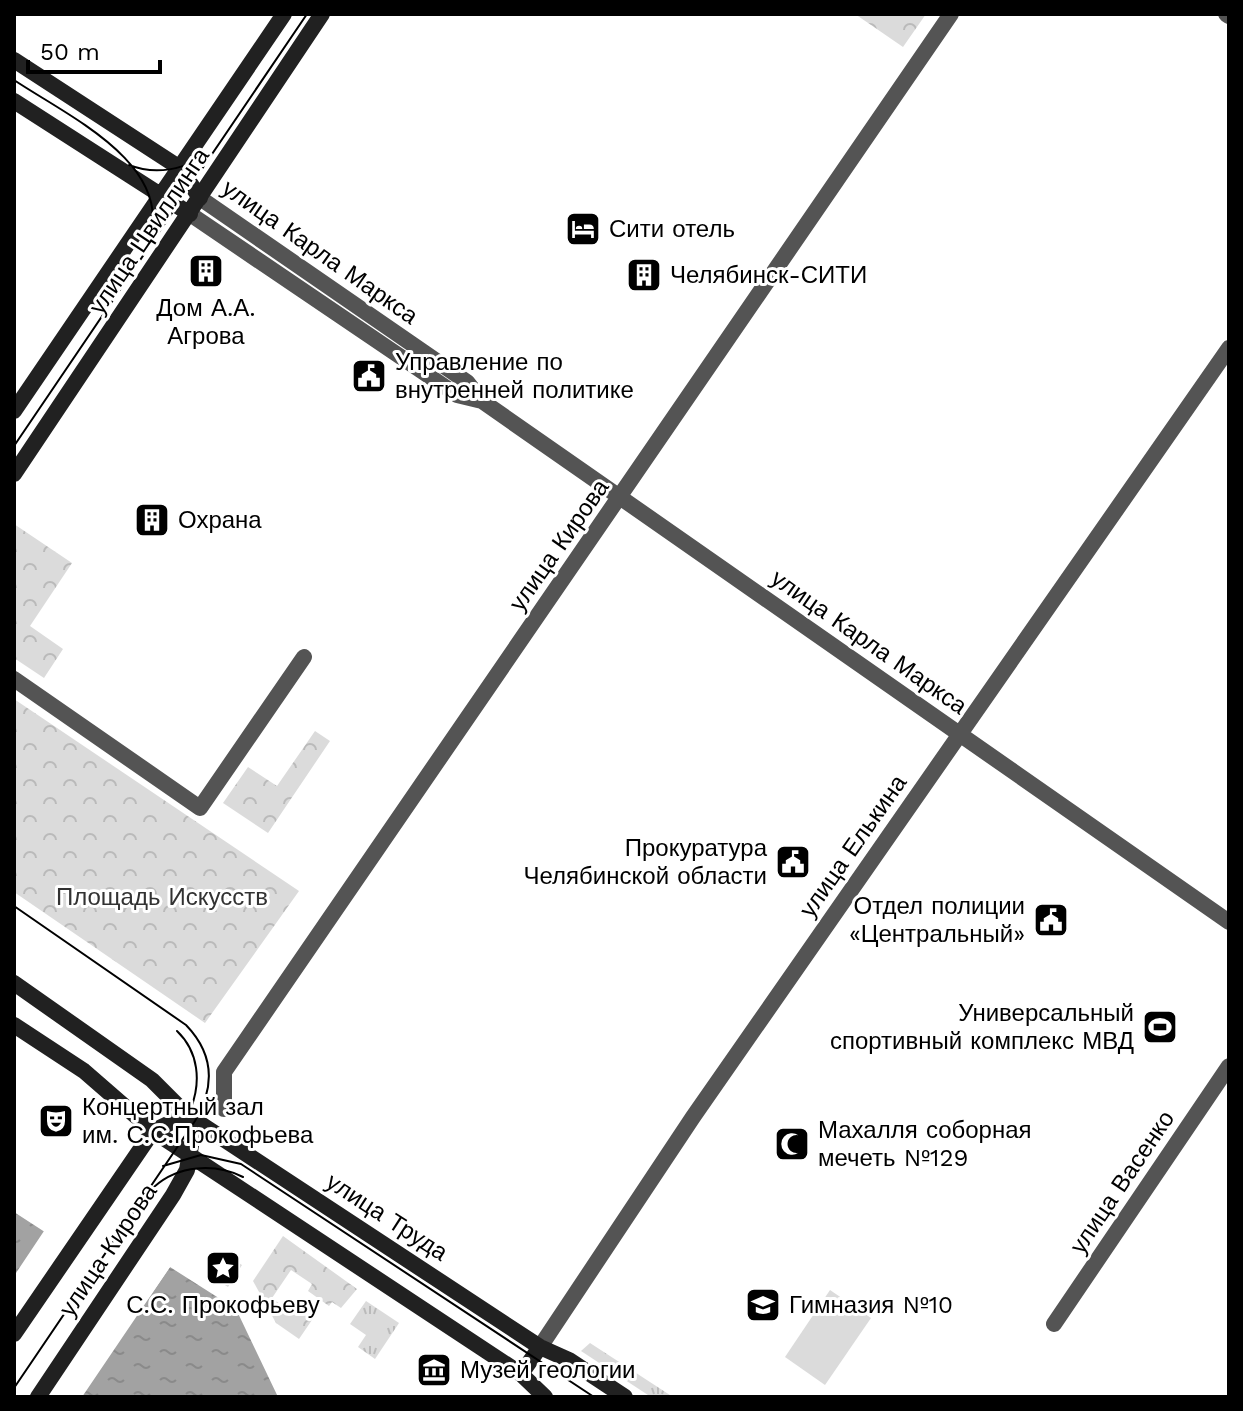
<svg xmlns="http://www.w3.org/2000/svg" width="1243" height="1411" font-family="'Work Sans',sans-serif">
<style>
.grass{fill:url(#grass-tufts)}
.forest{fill:url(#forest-crowns)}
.garden{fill:#dbdbdb}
.water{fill:url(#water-ripples)}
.pier{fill:#fff}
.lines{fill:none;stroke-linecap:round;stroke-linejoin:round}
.street{stroke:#545454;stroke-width:16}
.secondary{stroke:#212121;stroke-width:16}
.tram{stroke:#000;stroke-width:2}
.labels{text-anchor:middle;stroke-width:6;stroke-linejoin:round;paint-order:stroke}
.poi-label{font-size:24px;fill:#000;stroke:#fff;text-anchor:start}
.street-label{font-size:24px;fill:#000;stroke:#fff}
.park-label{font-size:24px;fill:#323232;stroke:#fff}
</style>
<defs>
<pattern id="grass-tufts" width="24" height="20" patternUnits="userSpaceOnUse" patternTransform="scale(2)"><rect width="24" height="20" fill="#dbdbdb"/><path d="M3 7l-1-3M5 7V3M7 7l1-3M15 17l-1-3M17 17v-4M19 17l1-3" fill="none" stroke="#bababa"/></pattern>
<pattern id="forest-crowns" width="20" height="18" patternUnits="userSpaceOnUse" patternTransform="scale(2)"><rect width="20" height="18" fill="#dbdbdb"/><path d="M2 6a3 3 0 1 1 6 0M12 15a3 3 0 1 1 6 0" fill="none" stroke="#bababa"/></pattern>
<pattern id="water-ripples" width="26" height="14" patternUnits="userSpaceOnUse" patternTransform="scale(2)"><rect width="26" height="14" fill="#a2a2a2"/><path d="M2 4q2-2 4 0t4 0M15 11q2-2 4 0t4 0" fill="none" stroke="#8a8a8a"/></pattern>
</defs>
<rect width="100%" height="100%" fill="#fff"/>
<path class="grass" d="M 220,1251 L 242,1265 L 228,1287 L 206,1273 Z
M 366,1301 L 399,1323 L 375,1359 L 358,1347 L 366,1335 L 350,1324 Z
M 590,1343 L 673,1397 L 651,1397 L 581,1351 Z"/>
<path class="forest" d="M 855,14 L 926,14 L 903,47 Z
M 14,524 L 72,563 L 30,626 L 63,649 L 44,678 L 14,658 Z
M 14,699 L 299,891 L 205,1023 L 14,892 Z
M 315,731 L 330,741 L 268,833 L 223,803 L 248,767 L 277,786 Z
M 283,1236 L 357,1289 L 341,1308 L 332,1302 L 329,1306 L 308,1291 L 312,1284 L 291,1270 L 272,1298 L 292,1313 L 298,1305 L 314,1317 L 299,1339 L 276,1323 L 253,1281 Z"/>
<path class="garden" d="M 830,1290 L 871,1318 L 825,1385 L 785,1357 Z"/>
<path class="water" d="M 14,1212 L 148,1299 L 170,1267 L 236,1309 L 278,1397 L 14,1397 Z"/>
<path class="pier" d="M 46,1228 L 147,1294 L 167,1265 L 170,1267 L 82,1397 L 14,1397 L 14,1276 Z"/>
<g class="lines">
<path class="street" d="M 1226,14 L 1229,16
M 200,198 L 467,382 L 482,401 L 1229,922
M 190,214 L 457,395 L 482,401
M 14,679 L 200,808 L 304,657
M 224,1109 L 224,1072 L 951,14
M 1054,1324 L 1229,1066
M 540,1347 L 693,1117 L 1229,348"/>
<path class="secondary" d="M 14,60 L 180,168 L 200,198
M 14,101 L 190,214
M 14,411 L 284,14
M 14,474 L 322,14
M 14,983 L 152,1080 L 187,1115 L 540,1347 L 569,1360 L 625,1397
M 14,1025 L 84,1071 L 153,1131 L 521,1374 L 545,1397
M 14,1334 L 153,1131 L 187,1115
M 521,1374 L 540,1347
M 38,1397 L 173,1195 L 187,1170 L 195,1121"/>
<path class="tram" d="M 14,80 C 66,115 175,164 149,241
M 129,165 C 157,176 184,169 209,154
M 14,446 L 307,14
M 14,906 L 186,1025 C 214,1054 215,1087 195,1121 L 14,1388
M 177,1031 C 199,1052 201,1082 191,1108
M 163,1166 L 201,1155 L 241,1164 L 594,1397
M 154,1187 C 178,1165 215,1163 243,1177"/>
</g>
<defs>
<g id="hotel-square" transform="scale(1.8)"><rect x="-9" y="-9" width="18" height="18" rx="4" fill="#000" stroke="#fff"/><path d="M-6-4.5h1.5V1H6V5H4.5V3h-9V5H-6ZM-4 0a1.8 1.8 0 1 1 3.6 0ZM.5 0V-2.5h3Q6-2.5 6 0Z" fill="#fff"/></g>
<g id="building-square" transform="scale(1.8)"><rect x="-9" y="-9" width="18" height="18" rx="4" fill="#000" stroke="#fff"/><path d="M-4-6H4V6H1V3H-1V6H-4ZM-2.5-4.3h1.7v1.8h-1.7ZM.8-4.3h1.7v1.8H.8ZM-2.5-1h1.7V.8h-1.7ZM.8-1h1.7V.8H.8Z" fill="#fff"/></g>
<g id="civic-square" transform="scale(1.8)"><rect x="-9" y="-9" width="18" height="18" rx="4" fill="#000" stroke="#fff"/><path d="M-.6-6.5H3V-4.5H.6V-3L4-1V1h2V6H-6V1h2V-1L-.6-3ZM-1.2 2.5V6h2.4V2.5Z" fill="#fff"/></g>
<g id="stadium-square" transform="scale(1.8)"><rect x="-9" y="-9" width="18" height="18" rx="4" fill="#000" stroke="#fff"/><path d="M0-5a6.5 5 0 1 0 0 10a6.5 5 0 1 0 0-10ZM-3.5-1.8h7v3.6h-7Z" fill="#fff"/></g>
<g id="theatre-square" transform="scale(1.8)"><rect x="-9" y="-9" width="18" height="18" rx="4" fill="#000" stroke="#fff"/><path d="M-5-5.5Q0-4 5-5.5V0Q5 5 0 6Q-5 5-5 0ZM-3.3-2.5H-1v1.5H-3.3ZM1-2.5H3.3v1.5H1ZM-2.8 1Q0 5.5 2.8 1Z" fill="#fff"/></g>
<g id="mosque-square" transform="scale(1.8)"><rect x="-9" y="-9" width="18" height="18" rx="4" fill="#000" stroke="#fff"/><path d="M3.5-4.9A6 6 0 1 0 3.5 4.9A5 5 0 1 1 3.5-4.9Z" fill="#fff"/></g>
<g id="sight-square" transform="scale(1.8)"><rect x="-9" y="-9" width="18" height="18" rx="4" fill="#000" stroke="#fff"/><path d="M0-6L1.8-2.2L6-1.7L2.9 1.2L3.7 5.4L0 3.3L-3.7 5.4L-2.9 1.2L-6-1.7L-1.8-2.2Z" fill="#fff"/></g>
<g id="school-square" transform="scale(1.8)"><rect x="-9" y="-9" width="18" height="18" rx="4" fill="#000" stroke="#fff"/><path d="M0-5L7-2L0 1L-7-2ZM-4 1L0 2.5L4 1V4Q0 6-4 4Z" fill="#fff"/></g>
<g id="museum-square" transform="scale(1.8)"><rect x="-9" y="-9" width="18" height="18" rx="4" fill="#000" stroke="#fff"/><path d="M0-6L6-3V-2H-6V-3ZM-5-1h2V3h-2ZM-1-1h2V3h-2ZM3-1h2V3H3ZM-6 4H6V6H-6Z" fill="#fff"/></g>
</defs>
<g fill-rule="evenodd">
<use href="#hotel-square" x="583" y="229"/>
<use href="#building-square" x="206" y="271"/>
<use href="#building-square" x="644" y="275"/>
<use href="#civic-square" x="369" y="376"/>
<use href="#building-square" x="152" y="520"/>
<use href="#civic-square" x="793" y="862"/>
<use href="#civic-square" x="1051" y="920"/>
<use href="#stadium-square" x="1160" y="1027"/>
<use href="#theatre-square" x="56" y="1121"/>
<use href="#mosque-square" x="792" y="1144"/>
<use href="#sight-square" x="223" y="1268"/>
<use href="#school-square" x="763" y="1305"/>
<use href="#museum-square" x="434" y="1370"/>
</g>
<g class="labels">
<g class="poi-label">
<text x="609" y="237">Сити отель</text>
<text x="670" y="283">Челябинск-СИТИ</text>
<text x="206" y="316" text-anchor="middle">Дом А.А.<tspan x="206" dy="28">Агрова</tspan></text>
<text x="395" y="370">Управление по<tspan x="395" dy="28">внутренней политике</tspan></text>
<text x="178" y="528">Охрана</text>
<text x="767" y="856" text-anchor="end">Прокуратура<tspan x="767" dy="28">Челябинской области</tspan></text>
<text x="1025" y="914" text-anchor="end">Отдел полиции<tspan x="1025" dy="28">«Центральный»</tspan></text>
<text x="1134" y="1021" text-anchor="end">Универсальный<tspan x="1134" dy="28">спортивный комплекс МВД</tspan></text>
<text x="82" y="1115">Концертный зал<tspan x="82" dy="28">им. С.С.Прокофьева</tspan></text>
<text x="818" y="1138">Махалля соборная<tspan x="818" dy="28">мечеть №129</tspan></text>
<text x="223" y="1313" text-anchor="middle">С.С. Прокофьеву</text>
<text x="789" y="1313">Гимназия №10</text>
<text x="460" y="1378">Музей геологии</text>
</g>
<g class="street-label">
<text transform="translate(149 231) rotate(-56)" y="8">улица Цвиллинга</text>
<text transform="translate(320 252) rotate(35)" y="8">улица Карла Маркса</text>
<text transform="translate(559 545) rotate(-55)" y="8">улица Кирова</text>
<text transform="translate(869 642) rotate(35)" y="8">улица Карла Маркса</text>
<text transform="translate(853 846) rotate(-55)" y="8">улица Елькина</text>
<text transform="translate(1122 1182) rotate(-56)" y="8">улица Васенко</text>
<text transform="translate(387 1217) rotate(33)" y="8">улица Труда</text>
<text transform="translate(108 1250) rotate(-56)" y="8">улица Кирова</text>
</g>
<g class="park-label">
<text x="162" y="905">Площадь Искусств</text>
</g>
</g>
<rect width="1243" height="1411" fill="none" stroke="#000000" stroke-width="32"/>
<path d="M28 60v12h132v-12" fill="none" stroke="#000000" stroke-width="4"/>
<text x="40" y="60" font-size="24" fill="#000000" stroke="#ffffff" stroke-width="6" paint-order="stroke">50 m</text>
</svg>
